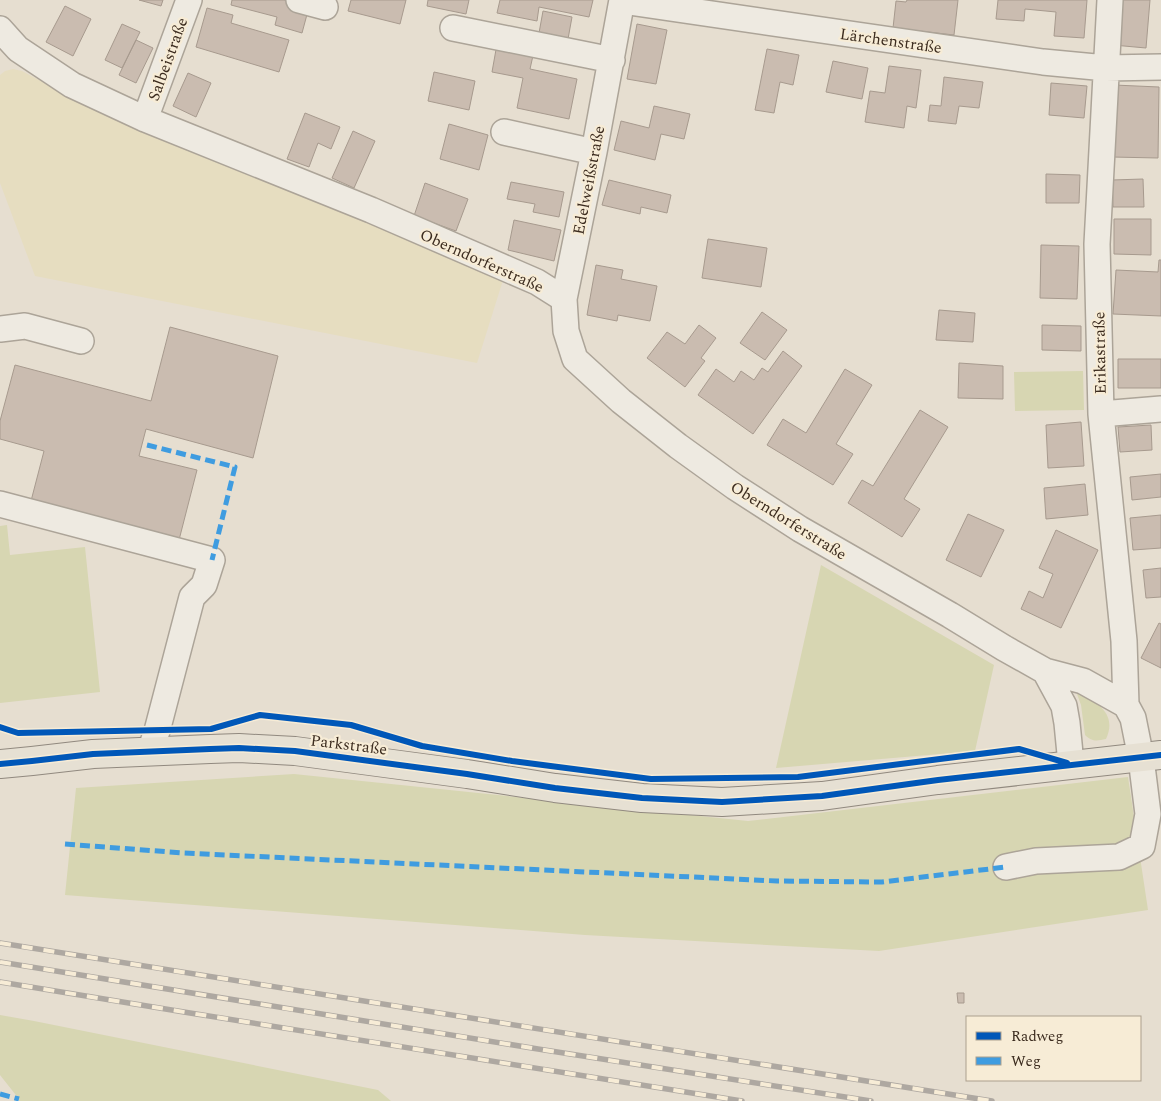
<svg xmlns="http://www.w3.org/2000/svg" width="1161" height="1101" font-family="Spectral,serif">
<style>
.farmland{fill:#e6ddc0}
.green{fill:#d7d6b2}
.building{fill:#cabcb0;stroke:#a79a8e}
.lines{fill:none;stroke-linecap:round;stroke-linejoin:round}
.minor-casing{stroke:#aca498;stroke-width:28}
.major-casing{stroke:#91897f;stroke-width:30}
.minor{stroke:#eeeae1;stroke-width:25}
.major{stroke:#e6e0d3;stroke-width:28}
.rail-casing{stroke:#aea8a1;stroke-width:5.5}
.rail{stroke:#f7ecd6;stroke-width:4;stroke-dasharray:11;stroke-linecap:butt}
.quiet{stroke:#3f9ce0;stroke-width:5;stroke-dasharray:10 5;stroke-linecap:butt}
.cycleway-casing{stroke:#f7ecd6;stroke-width:9}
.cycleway{stroke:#0057b8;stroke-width:6}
.labels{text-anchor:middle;stroke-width:4.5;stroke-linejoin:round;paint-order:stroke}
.street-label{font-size:16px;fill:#3c2c1f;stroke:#f7ecd6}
</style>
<rect width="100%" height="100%" fill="#e6ded0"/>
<path class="farmland" d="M 13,69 L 22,71 L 56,89 L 504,277 L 477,363 L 35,276 L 0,183 L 0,75 L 5,71 Z"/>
<path class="green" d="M 1083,371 L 1084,410 L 1015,411 L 1014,372 Z
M 7,525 L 10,555 L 85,547 L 100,692 L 0,703 L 0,526 Z
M 821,565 L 994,665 L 975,751 L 776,768 Z
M 1077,691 C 1096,702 1118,713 1106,739 C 1097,741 1092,742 1085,735 L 1081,705 L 1077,694 Z
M 294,774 L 748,821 L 1128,777 L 1148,910 L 879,951 L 585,935 L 65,895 L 76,788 Z
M 0,1015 L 34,1021 L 378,1090 L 391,1101 L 19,1101 L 19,1099 L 0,1075 Z"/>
<path class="building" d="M 139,0 L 163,0 L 161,6 Z
M 232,0 L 284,0 L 309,7 L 302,33 L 275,25 L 277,17 L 231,5 Z
M 351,0 L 406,0 L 400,24 L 348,11 Z
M 428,0 L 469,0 L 466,14 L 427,6 Z
M 500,0 L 593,0 L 589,17 L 539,7 L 537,21 L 497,13 Z
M 907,0 L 958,0 L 954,35 L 893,28 L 896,1 L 906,2 Z
M 998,0 L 1087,0 L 1084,38 L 1054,36 L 1056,12 L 1025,9 L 1024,21 L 996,19 Z
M 1117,0 L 1150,0 L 1146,48 L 1113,45 Z
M 65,6 L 91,19 L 73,56 L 46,42 Z
M 207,8 L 233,15 L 231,23 L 289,40 L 279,72 L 196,47 Z
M 543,11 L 572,17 L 568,39 L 539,33 Z
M 122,24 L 140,32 L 122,68 L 105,60 Z
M 637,24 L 667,30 L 656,84 L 627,79 Z
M 136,40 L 153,48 L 136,83 L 119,75 Z
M 497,44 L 534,51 L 530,69 L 577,79 L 569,119 L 517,108 L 523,78 L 492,72 Z
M 767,49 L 799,55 L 793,85 L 780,82 L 774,113 L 755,110 Z
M 833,61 L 868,68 L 862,99 L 826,92 Z
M 889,66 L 921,70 L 916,108 L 907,106 L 904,128 L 865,122 L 870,91 L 885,93 Z
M 434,72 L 475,81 L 469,110 L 428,101 Z
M 188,73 L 211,83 L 196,117 L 173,106 Z
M 944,77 L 983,82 L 979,108 L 959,106 L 956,124 L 928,121 L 930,105 L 941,106 Z
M 1051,83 L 1087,86 L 1084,118 L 1049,115 Z
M 1114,85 L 1159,87 L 1158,158 L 1112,157 Z
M 654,106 L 690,114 L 684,139 L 661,134 L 655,160 L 614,150 L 621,121 L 649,128 Z
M 305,113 L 340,127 L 331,149 L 318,143 L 309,167 L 287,159 Z
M 449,124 L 488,135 L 479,170 L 440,159 Z
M 353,131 L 375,141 L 354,188 L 332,178 Z
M 1046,174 L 1080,175 L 1079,203 L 1046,203 Z
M 1143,179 L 1144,207 L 1113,207 L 1112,180 Z
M 609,180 L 671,195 L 667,213 L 641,207 L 640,214 L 602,205 Z
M 511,182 L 564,192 L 559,217 L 533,212 L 535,204 L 507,199 Z
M 425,183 L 468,199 L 456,231 L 414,216 Z
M 1114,219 L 1151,219 L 1151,255 L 1114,254 Z
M 514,220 L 561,230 L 554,261 L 508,250 Z
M 708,239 L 767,248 L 761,287 L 702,278 Z
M 1041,245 L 1079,246 L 1077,299 L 1040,298 Z
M 1159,260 L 1161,260 L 1161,316 L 1113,314 L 1116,270 L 1158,272 Z
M 596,265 L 623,270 L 621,279 L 657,286 L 650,321 L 618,315 L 617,321 L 587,315 Z
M 939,310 L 975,313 L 973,342 L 936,340 Z
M 762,312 L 787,330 L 765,360 L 740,343 Z
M 699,325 L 716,338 L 701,358 L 705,361 L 685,387 L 647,358 L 667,332 L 685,344 Z
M 1042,325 L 1081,326 L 1081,351 L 1042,350 Z
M 170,327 L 278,356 L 253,458 L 146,429 L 139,456 L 197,470 L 179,540 L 31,501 L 44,451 L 0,439 L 0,421 L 15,365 L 151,401 Z
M 783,351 L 802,366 L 753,434 L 698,395 L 716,369 L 734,382 L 741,371 L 754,380 L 762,368 L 768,372 Z
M 1118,359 L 1161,359 L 1161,388 L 1118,388 Z
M 959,363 L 1003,366 L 1003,399 L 958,398 Z
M 845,369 L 872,385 L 836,444 L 853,454 L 833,485 L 767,445 L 783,419 L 806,433 Z
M 920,410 L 948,427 L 904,499 L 920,509 L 902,537 L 848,503 L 862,480 L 873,486 Z
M 1081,422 L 1084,466 L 1048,468 L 1046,425 Z
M 1151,425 L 1152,450 L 1120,452 L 1118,427 Z
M 1161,474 L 1161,497 L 1132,500 L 1130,477 Z
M 1085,484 L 1088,515 L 1046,519 L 1044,488 Z
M 968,514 L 1004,530 L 981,577 L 946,560 Z
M 1161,515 L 1161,548 L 1133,550 L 1130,518 Z
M 1056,530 L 1098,550 L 1061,628 L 1021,609 L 1029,591 L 1043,598 L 1053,574 L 1039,568 Z
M 1161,568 L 1161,597 L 1146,598 L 1143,570 Z
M 1159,623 L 1161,624 L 1161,668 L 1141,658 Z
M 957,993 L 964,993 L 964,1003 L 958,1003 Z"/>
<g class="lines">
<g class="minor-casing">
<path id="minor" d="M 299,0 L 325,7
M 622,0 L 594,152 L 564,299 L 566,331 L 575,359 L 621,401 L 678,446 L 735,487 L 800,529 L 950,615 L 1004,648 L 1045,671 L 1083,681 L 1126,705 L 1133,718 L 1141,758 L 1148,814 L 1142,846 L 1119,857 L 1036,861 L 1006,867
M 1110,0 L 1097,244 L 1101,414 L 1124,641 L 1126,705
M 622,1 L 1043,62 L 1106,68 L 1161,67
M 453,28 L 612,60
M 0,29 L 18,49 L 72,85 L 145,119 L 371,210 L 537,282 L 564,299
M 145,119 L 189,0
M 504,132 L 594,152
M 0,329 L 25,326 L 81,341
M 1101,414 L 1161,409
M 0,504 L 212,560 L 204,585 L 192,597 L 157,731 L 150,751
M 1045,671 L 1064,706 L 1067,723 L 1071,764"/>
</g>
<g class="major-casing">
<path id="major" d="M 0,764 L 32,761 L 93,754 L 210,749 L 239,748 L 295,751 L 467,774 L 555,788 L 642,798 L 722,802 L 822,796 L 938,780 L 1161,755"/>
</g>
<use href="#minor" class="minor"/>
<use href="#major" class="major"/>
<g class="rail-casing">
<path id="rail" d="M 0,943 L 992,1101
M 0,962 L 538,1049 L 871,1101
M 0,982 L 190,1013 L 742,1101"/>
</g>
<use href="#rail" class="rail"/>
<path class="quiet" d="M 147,445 L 235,467 L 212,560
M 65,844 L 183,853 L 777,881 L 882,882 L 1006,867
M 0,1094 L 19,1099"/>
<g class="cycleway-casing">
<path id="cycleway" d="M 0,727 L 18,733 L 211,729 L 260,715 L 351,725 L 422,746 L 512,761 L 651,779 L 798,777 L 1019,749 L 1067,763
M 0,764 L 32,761 L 93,754 L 210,749 L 239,748 L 295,751 L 467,774 L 555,788 L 642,798 L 722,802 L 822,796 L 938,780 L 1161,755"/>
</g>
<use href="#cycleway" class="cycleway"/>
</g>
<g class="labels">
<g class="street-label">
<text transform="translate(891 40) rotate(8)" y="6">Lärchenstraße</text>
<text transform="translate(167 59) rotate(-70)" y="6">Salbeistraße</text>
<text transform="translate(588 180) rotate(-79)" y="6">Edelweißstraße</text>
<text transform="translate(482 260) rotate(24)" y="6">Oberndorferstraße</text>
<text transform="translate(1099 353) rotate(-91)" y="6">Erikastraße</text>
<text transform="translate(789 520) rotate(32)" y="6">Oberndorferstraße</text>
<text transform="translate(349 744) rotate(7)" y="6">Parkstraße</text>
</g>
</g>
<rect x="966" y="1016" width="175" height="65" fill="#f7ecd6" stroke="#ac9f8d"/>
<rect x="976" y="1032" width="25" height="8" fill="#0057b8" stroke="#ac9f8d"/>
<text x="1011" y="1041" font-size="15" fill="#3c2c1f">Radweg</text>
<rect x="976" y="1057" width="25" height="8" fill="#3f9ce0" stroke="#ac9f8d"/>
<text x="1011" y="1066" font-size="15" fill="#3c2c1f">Weg</text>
</svg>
